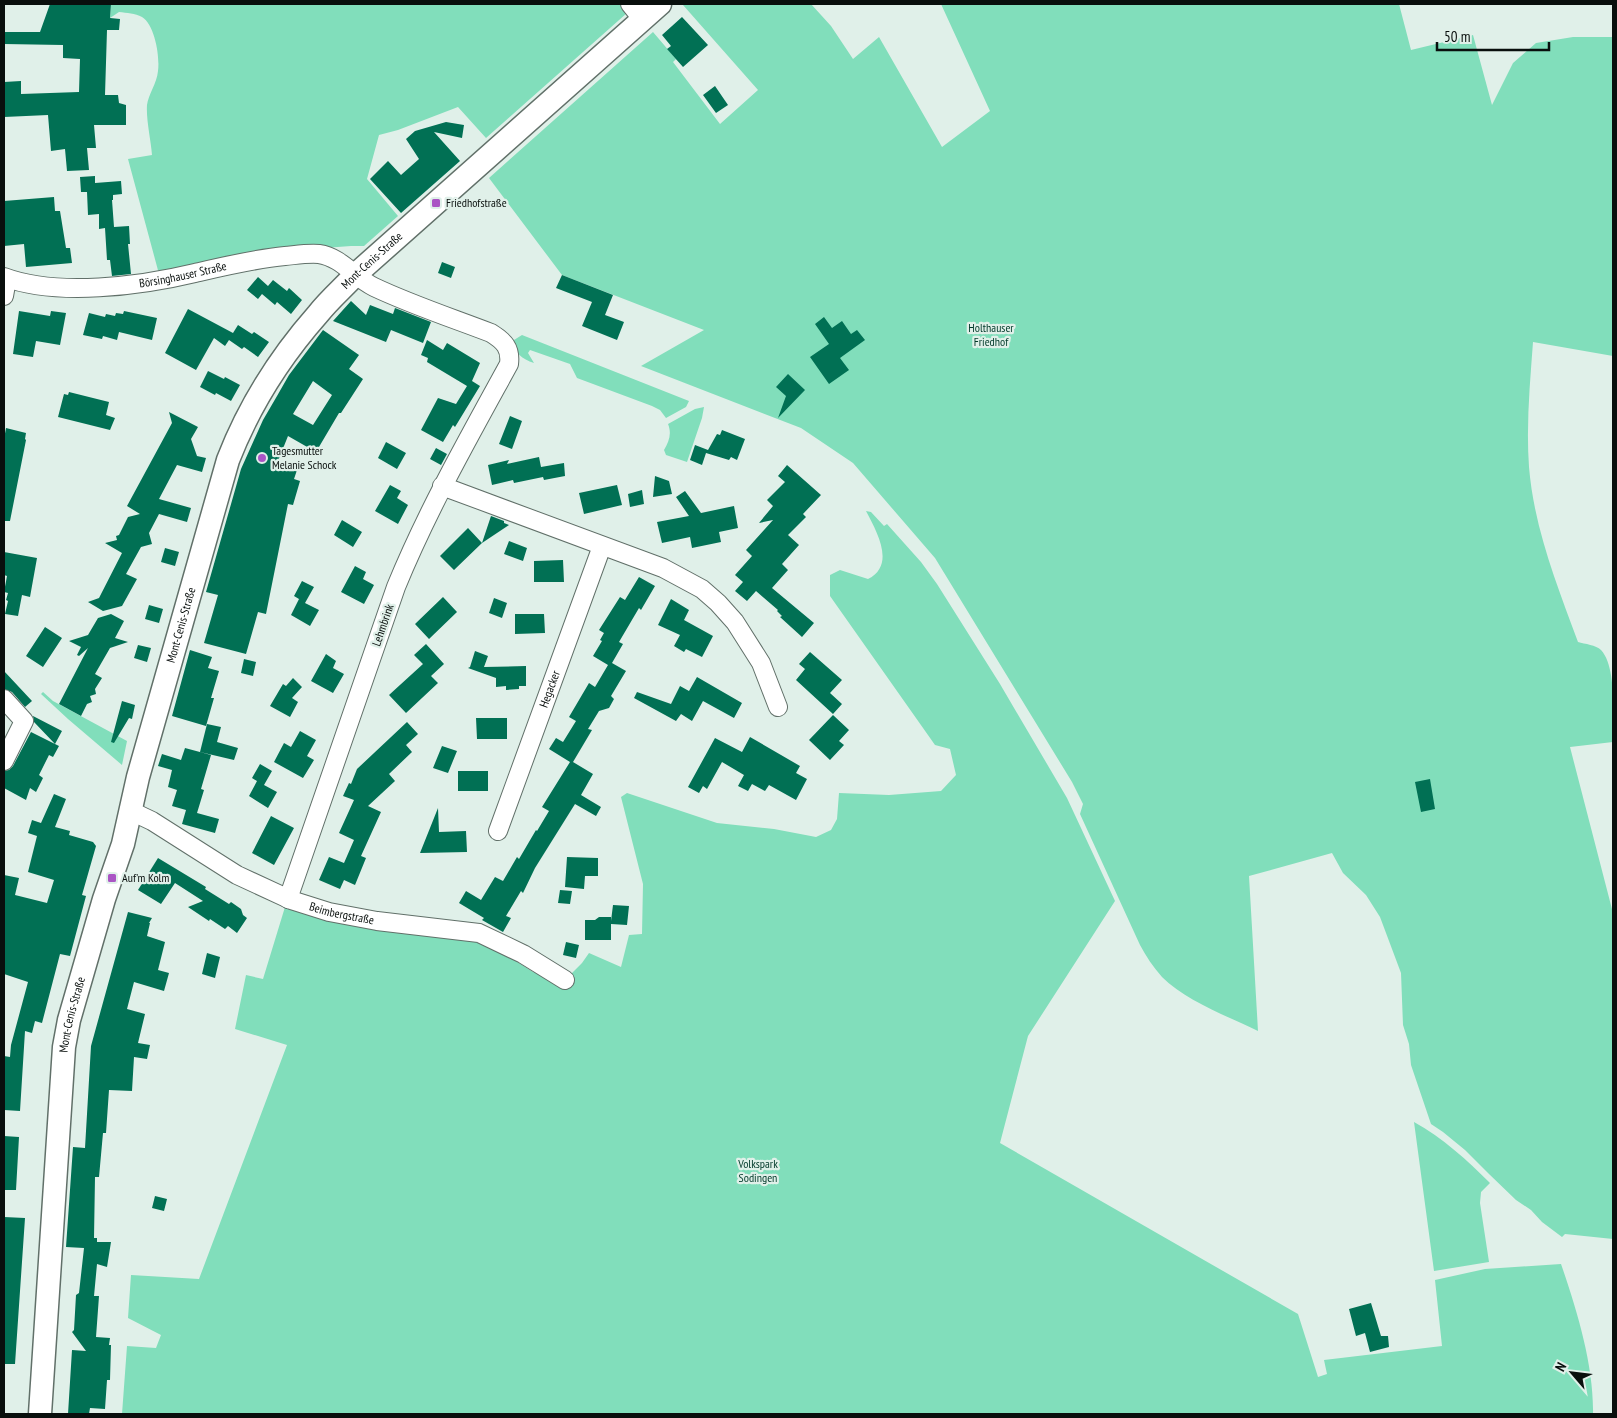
<svg xmlns="http://www.w3.org/2000/svg" width="1617" height="1418" font-family="'PT Sans Narrow',sans-serif">
<style>
.green{fill:#81debb}
.building{fill:#017054;fill-rule:evenodd}
.lines{fill:none;stroke-linecap:round;stroke-linejoin:round}
.minor-casing{stroke:#617069;stroke-width:20}
.major-casing{stroke:#617069;stroke-width:25}
.minor{stroke:#fff;stroke-width:18}
.major{stroke:#fff;stroke-width:22}
.poi-dot{fill:#aa55c4;stroke:#e0f0e9;stroke-width:2}
.labels{text-anchor:middle;stroke-width:4.5;stroke-linejoin:round;paint-order:stroke}
.poi-label{font-size:12px;fill:#090f0d;stroke:#e0f0e9;text-anchor:start}
.street-label{font-size:12px;fill:#090f0d;stroke:#e0f0e9}
.park-label{font-size:12px;fill:#013929;stroke:#e0f0e9}
</style>
<rect width="100%" height="100%" fill="#e0f0e9"/>
<path class="green" d="M 111,4 L 620,4 L 627,13 L 486,138 L 458,107 L 398,130 L 379,135 L 367,179 L 398,216 L 364,246 L 351,246 L 324,248 L 159,274 L 128,159 L 152,155 C 151,140 146,120 147,105 C 148,95 157,83 158,71 C 160,57 155,25 142,17 C 135,13 127,13 119,12 L 110,18 Z
M 685,4 L 811,4 L 831,26 L 853,59 L 879,37 L 942,147 L 990,111 L 941,4 L 1399,4 L 1411,50 L 1473,35 L 1492,105 L 1513,63 L 1536,43 L 1573,37 L 1613,37 L 1613,356 L 1533,342 C 1530,383 1526,425 1529,467 C 1534,528 1557,585 1578,642 C 1585,644 1596,645 1601,650 C 1617,667 1613,718 1613,742 L 1570,747 L 1613,913 L 1613,1239 L 1565,1234 L 1562,1237 L 1542,1222 L 1531,1210 L 1516,1200 L 1489,1174 L 1465,1150 L 1443,1132 L 1431,1124 L 1411,1065 L 1409,1044 L 1403,1025 L 1401,973 L 1380,917 L 1366,895 L 1343,873 L 1332,853 L 1249,876 L 1258,1031 C 1227,1016 1186,1001 1162,977 C 1153,967 1146,956 1140,945 L 1080,814 L 1083,804 L 1072,782 L 935,558 L 853,463 L 801,428 L 641,366 L 704,330 L 562,275 L 489,178 L 653,32 L 676,59 L 673,62 L 720,124 L 758,90 L 683,5 Z
M 522,335 L 689,401 L 686,407 L 666,418 L 660,410 L 652,406 L 577,378 L 570,364 L 530,350 L 528,353 L 534,363 C 522,359 514,353 514,340 Z
M 704,407 L 702,418 L 687,462 L 666,455 L 664,450 C 669,441 672,434 668,424 L 695,409 Z
M 866,511 L 871,512 L 884,526 L 887,524 L 921,562 L 937,584 L 1000,684 L 1067,798 L 1115,901 L 1028,1036 L 1000,1143 L 1298,1314 L 1318,1377 L 1327,1374 L 1324,1360 L 1442,1346 L 1435,1280 L 1485,1269 L 1561,1264 C 1577,1310 1594,1366 1593,1414 L 122,1414 L 127,1346 L 156,1348 L 161,1335 L 128,1318 L 131,1275 L 199,1279 L 287,1045 L 235,1029 L 246,975 L 263,979 L 285,907 L 302,913 L 476,942 L 497,949 L 533,972 L 554,978 L 558,970 L 571,974 L 582,963 L 589,953 L 621,967 L 629,935 L 642,934 L 643,884 L 621,797 L 627,793 L 717,823 L 774,829 L 816,837 L 831,830 L 837,819 L 839,793 L 889,795 L 941,791 L 956,775 L 950,749 L 935,745 L 830,596 L 830,575 L 840,570 L 868,579 C 896,565 877,532 866,511 Z
M 43,692 L 53,701 L 127,741 L 122,765 L 68,719 L 41,694 Z
M 1414,1122 C 1443,1138 1467,1160 1490,1183 L 1481,1192 L 1480,1203 L 1489,1262 L 1434,1271 Z"/>
<path class="building" d="M 50,4 L 111,4 L 110,18 L 120,19 L 119,30 L 107,30 L 105,95 L 118,95 L 119,103 L 126,105 L 126,125 L 94,125 L 96,148 L 87,148 L 89,170 L 67,171 L 65,149 L 51,151 L 48,115 L 4,117 L 4,82 L 21,81 L 21,94 L 79,92 L 80,59 L 63,58 L 63,45 L 4,44 L 4,32 L 40,32 Z
M 682,17 L 708,45 L 683,67 L 667,49 L 671,46 L 662,35 Z
M 715,86 L 728,105 L 716,113 L 703,95 Z
M 446,122 L 464,125 L 462,138 L 434,132 L 460,161 L 401,213 L 370,179 L 388,161 L 401,175 L 419,159 L 406,139 L 415,131 Z
M 95,176 L 95,183 L 121,181 L 122,194 L 113,195 L 113,200 L 112,200 L 114,227 L 129,226 L 130,244 L 128,244 L 131,274 L 112,276 L 110,260 L 107,260 L 105,228 L 99,229 L 99,214 L 88,215 L 87,192 L 81,192 L 80,177 Z
M 54,197 L 55,211 L 60,211 L 66,248 L 70,248 L 72,263 L 26,267 L 24,244 L 4,246 L 4,201 Z
M 442,262 L 455,267 L 451,278 L 438,273 Z
M 562,275 L 613,295 L 605,315 L 624,322 L 617,340 L 582,326 L 592,302 L 556,288 Z
M 258,277 L 268,286 L 273,280 L 287,291 L 289,288 L 302,300 L 291,314 L 277,302 L 275,305 L 262,294 L 258,299 L 247,290 Z
M 351,301 L 366,315 L 370,305 L 393,314 L 395,308 L 431,322 L 423,343 L 391,330 L 386,342 L 333,321 Z
M 188,309 L 233,333 L 238,325 L 252,334 L 254,332 L 269,342 L 258,357 L 244,347 L 242,349 L 229,340 L 225,346 L 214,338 L 196,370 L 165,353 Z
M 19,311 L 50,316 L 51,311 L 66,313 L 60,345 L 36,341 L 33,357 L 13,354 Z
M 124,311 L 157,318 L 152,340 L 119,332 L 117,340 L 103,336 L 102,339 L 83,335 L 89,313 L 105,317 L 106,314 L 115,316 L 116,313 L 123,314 Z
M 824,317 L 832,328 L 842,321 L 851,334 L 857,330 L 865,340 L 840,358 L 849,370 L 829,384 L 810,357 L 829,344 L 815,324 Z
M 323,330 L 359,355 L 349,369 L 363,379 L 341,413 L 339,413 L 316,452 L 288,436 L 278,461 L 298,467 L 294,479 L 300,481 L 293,505 L 288,504 L 266,614 L 258,612 L 246,654 L 204,643 L 218,595 L 206,592 L 241,469 L 263,420 L 277,396 L 289,375 ZM 313,381 L 332,395 L 313,425 L 293,414 Z
M 427,340 L 443,350 L 447,343 L 480,363 L 472,381 L 480,386 L 455,427 L 453,425 L 443,442 L 421,430 L 438,398 L 456,404 L 467,386 L 427,362 L 428,358 L 421,355 Z
M 208,371 L 224,379 L 225,377 L 240,385 L 231,401 L 216,393 L 215,395 L 200,387 Z
M 788,374 L 805,390 L 778,418 L 786,396 L 776,387 Z
M 69,392 L 109,402 L 106,415 L 115,418 L 110,430 L 58,417 L 64,394 L 68,395 Z
M 169,412 L 198,427 L 191,439 L 197,456 L 206,458 L 202,472 L 177,465 L 159,499 L 191,508 L 187,522 L 159,514 L 149,533 L 152,544 L 141,547 L 126,574 L 137,579 L 122,606 L 103,611 L 88,602 L 99,598 L 122,553 L 105,543 L 117,540 L 116,536 L 119,535 L 128,517 L 140,514 L 127,506 L 172,423 Z
M 510,416 L 522,421 L 512,449 L 499,444 Z
M 6,428 L 26,433 L 25,439 L 26,440 L 10,521 L 4,521 L 4,439 Z
M 722,430 L 745,439 L 737,460 L 731,457 L 729,460 L 706,453 L 702,465 L 690,460 L 695,445 L 708,450 L 717,434 L 720,435 Z
M 386,442 L 406,453 L 397,469 L 378,458 Z
M 436,448 L 447,454 L 441,465 L 430,459 Z
M 539,457 L 541,467 L 564,463 L 565,476 L 544,480 L 543,477 L 514,483 L 513,480 L 492,485 L 488,465 L 509,460 L 507,464 Z
M 787,465 L 821,495 L 803,514 L 806,517 L 788,535 L 799,545 L 782,564 L 788,570 L 772,588 L 814,623 L 802,637 L 780,617 L 782,616 L 777,611 L 778,610 L 756,591 L 747,601 L 735,591 L 743,582 L 735,575 L 752,556 L 746,550 L 773,520 L 759,523 L 773,506 L 767,500 L 785,482 L 778,476 Z
M 655,476 L 669,481 L 672,494 L 653,497 Z
M 390,485 L 401,491 L 397,498 L 408,505 L 398,524 L 375,511 Z
M 617,485 L 622,505 L 584,514 L 579,493 Z
M 642,490 L 644,504 L 630,507 L 628,494 Z
M 685,491 L 701,513 L 734,506 L 738,528 L 719,532 L 721,542 L 692,548 L 690,537 L 662,543 L 657,522 L 689,516 L 676,497 Z
M 491,516 L 504,521 L 504,523 L 509,525 L 482,543 L 454,570 L 440,556 L 468,528 L 482,543 Z
M 342,520 L 362,532 L 353,547 L 334,535 Z
M 509,541 L 527,548 L 523,561 L 504,554 Z
M 165,548 L 179,552 L 175,566 L 161,562 Z
M 4,552 L 37,558 L 30,597 L 22,595 L 18,616 L 5,614 L 8,601 L 6,600 L 8,593 L 4,592 L 7,576 L 4,575 Z
M 563,560 L 564,582 L 534,582 L 534,561 Z
M 355,566 L 366,572 L 363,579 L 374,585 L 364,604 L 341,592 Z
M 639,577 L 655,586 L 641,610 L 639,608 L 619,642 L 623,644 L 612,663 L 626,671 L 611,696 L 614,699 L 609,708 L 599,711 L 588,729 L 592,730 L 573,762 L 593,774 L 581,795 L 601,807 L 596,816 L 575,804 L 535,868 L 523,893 L 521,891 L 506,916 L 511,918 L 503,932 L 482,920 L 484,918 L 459,903 L 466,891 L 481,900 L 495,877 L 503,881 L 517,857 L 519,859 L 536,830 L 537,831 L 549,811 L 542,807 L 570,762 L 549,749 L 556,738 L 563,742 L 576,721 L 569,717 L 589,683 L 595,687 L 608,665 L 593,656 L 602,641 L 600,640 L 604,633 L 599,630 L 620,597 L 625,600 Z
M 302,581 L 314,587 L 305,603 L 319,610 L 310,626 L 291,615 L 299,599 L 304,602 L 294,596 Z
M 443,597 L 457,612 L 429,639 L 415,624 Z
M 494,598 L 507,603 L 502,618 L 489,613 Z
M 671,599 L 689,610 L 684,620 L 713,636 L 702,657 L 686,649 L 684,652 L 674,646 L 680,635 L 658,625 Z
M 149,605 L 163,609 L 159,623 L 145,619 Z
M 111,614 L 124,621 L 115,638 L 128,642 L 110,648 L 95,674 L 102,678 L 95,689 L 96,694 L 90,696 L 92,702 L 87,704 L 81,716 L 59,704 L 88,648 L 79,656 L 77,655 L 81,647 L 69,641 L 88,635 L 98,618 Z
M 515,614 L 544,614 L 545,633 L 515,634 Z
M 45,627 L 62,638 L 43,667 L 26,656 Z
M 426,644 L 444,664 L 431,676 L 438,683 L 406,713 L 389,695 L 423,664 L 414,655 Z
M 138,645 L 151,648 L 147,662 L 134,658 Z
M 190,650 L 212,657 L 208,668 L 219,671 L 211,698 L 214,698 L 206,726 L 172,716 Z
M 475,651 L 488,656 L 484,667 L 526,666 L 526,686 L 519,686 L 519,689 L 506,690 L 506,686 L 496,687 L 496,678 L 468,668 L 470,667 Z
M 810,652 L 842,680 L 830,693 L 842,704 L 833,714 L 796,680 L 805,669 L 799,664 Z
M 326,654 L 336,661 L 333,668 L 344,674 L 333,693 L 311,681 Z
M 244,659 L 256,662 L 253,676 L 241,673 Z
M 4,671 L 32,701 L 25,707 L 12,692 L 4,689 Z
M 697,677 L 742,703 L 734,718 L 703,701 L 692,721 L 681,714 L 676,721 L 634,698 L 637,692 L 671,704 L 680,686 L 689,691 Z
M 293,678 L 302,687 L 292,698 L 298,702 L 290,717 L 270,706 L 283,684 L 286,686 Z
M 122,701 L 135,705 L 132,719 L 129,718 L 114,743 L 111,742 Z
M 833,715 L 849,730 L 839,741 L 844,745 L 830,760 L 809,740 Z
M 33,716 L 62,731 L 55,744 L 34,722 Z
M 476,718 L 507,718 L 507,739 L 477,739 Z
M 407,722 L 418,734 L 406,745 L 412,752 L 389,774 L 395,781 L 368,806 L 381,812 L 361,856 L 366,858 L 355,885 L 344,880 L 340,889 L 319,880 L 329,857 L 344,863 L 354,840 L 339,833 L 354,800 L 343,796 L 349,783 L 351,784 L 357,769 Z
M 207,724 L 221,727 L 217,742 L 238,748 L 234,760 L 200,752 Z
M 300,731 L 316,740 L 307,756 L 314,760 L 303,778 L 274,762 L 284,743 L 291,747 Z
M 31,732 L 59,746 L 53,757 L 49,755 L 39,775 L 43,778 L 36,792 L 30,788 L 26,800 L 4,788 L 4,771 L 9,770 L 13,766 Z
M 750,737 L 800,766 L 796,773 L 807,779 L 796,800 L 769,785 L 765,791 L 752,784 L 748,791 L 738,786 L 744,775 L 722,762 L 707,789 L 703,786 L 699,793 L 688,787 L 715,738 L 742,752 Z
M 442,746 L 457,751 L 448,773 L 433,768 Z
M 185,748 L 211,755 L 201,789 L 204,790 L 197,813 L 219,819 L 215,833 L 182,824 L 186,810 L 172,806 L 177,790 L 168,787 L 172,770 L 158,766 L 162,754 L 181,760 Z
M 260,764 L 272,771 L 264,785 L 277,792 L 268,808 L 249,796 L 257,781 L 252,778 Z
M 458,771 L 488,771 L 488,791 L 458,791 Z
M 1430,779 L 1435,809 L 1421,812 L 1415,782 Z
M 54,794 L 66,799 L 55,827 L 70,831 L 69,835 L 93,842 L 96,846 L 82,895 L 86,896 L 70,956 L 60,954 L 42,1023 L 35,1021 L 32,1033 L 25,1031 L 20,1111 L 4,1110 L 4,1056 L 10,1057 L 11,1045 L 28,982 L 4,974 L 4,875 L 19,878 L 15,895 L 47,903 L 54,880 L 28,872 L 37,836 L 28,833 L 32,820 L 41,823 Z
M 438,808 L 439,832 L 466,831 L 467,852 L 420,853 Z
M 271,816 L 294,828 L 274,865 L 252,853 Z
M 567,857 L 598,858 L 598,876 L 585,876 L 584,889 L 565,887 Z
M 158,858 L 206,887 L 205,889 L 229,904 L 231,902 L 241,909 L 243,915 L 247,918 L 237,933 L 228,926 L 225,929 L 210,919 L 209,921 L 188,907 L 203,901 L 175,883 L 161,904 L 138,890 Z
M 560,890 L 572,891 L 570,904 L 558,903 Z
M 613,905 L 629,906 L 627,925 L 611,924 L 611,940 L 585,940 L 585,920 L 595,920 L 599,917 L 611,917 L 611,921 Z
M 128,912 L 152,918 L 149,923 L 150,923 L 147,936 L 165,942 L 158,970 L 169,973 L 164,991 L 134,982 L 127,1009 L 145,1014 L 138,1043 L 150,1045 L 147,1059 L 134,1057 L 132,1091 L 109,1090 L 106,1133 L 103,1133 L 99,1177 L 95,1177 L 94,1238 L 97,1238 L 97,1242 L 111,1242 L 107,1267 L 97,1264 L 94,1296 L 99,1296 L 96,1337 L 110,1338 L 109,1345 L 111,1345 L 110,1380 L 107,1380 L 105,1409 L 90,1408 L 89,1414 L 68,1414 L 72,1350 L 86,1351 L 72,1332 L 74,1330 L 76,1295 L 79,1293 L 84,1248 L 66,1247 L 73,1147 L 85,1148 L 91,1046 Z
M 566,942 L 579,945 L 576,958 L 563,955 Z
M 207,953 L 220,957 L 215,978 L 202,974 Z
M 4,1136 L 19,1137 L 16,1190 L 4,1190 Z
M 155,1196 L 167,1199 L 164,1211 L 152,1208 Z
M 4,1217 L 25,1218 L 15,1364 L 4,1364 Z
M 1371,1303 L 1381,1336 L 1388,1336 L 1389,1347 L 1370,1352 L 1365,1333 L 1356,1336 L 1349,1309 Z"/>
<g class="lines">
<g class="minor-casing">
<g id="minor">
<path d="M 630,4 L 642,19"/>
<path id="s1" d="M 4,277 C 57,297 141,286 195,273 C 225,266 254,259 285,256 C 296,255 308,253 319,254 C 341,257 355,278 374,287 C 412,305 452,318 491,333 C 504,341 511,348 509,364 C 469,437 428,509 396,587 L 288,899"/>
<path d="M 4,296 L 7,279"/>
<path d="M 442,486 L 663,568 L 702,589 L 718,603 L 735,622 L 761,663 L 778,707"/>
<path d="M 4,699 L 24,721 L 4,761"/>
<path id="s2" d="M 131,811 L 152,821 L 237,875 L 291,900 L 329,912 L 377,921 L 479,933 L 523,954 L 565,980"/>
<path id="s3" d="M 498,831 L 602,546"/>
</g>
</g>
<g class="major-casing">
<g id="major">
<path id="s4" d="M 40,1414 L 64,1047 L 69,1020 L 104,899 L 123,844 L 138,777 L 228,460 C 249,406 280,357 318,314 C 329,300 343,288 355,275 L 660,4"/>
</g>
</g>
<use href="#minor" class="minor"/>
<use href="#major" class="major"/>
</g>
<g class="poi-dot">
<rect x="431" y="198" width="10" height="10" rx="2.5"/>
<circle cx="262" cy="458" r="5"/>
<rect x="107" y="873" width="10" height="10" rx="2.5"/>
</g>
<g class="labels">
<g class="poi-label">
<text x="446" y="207">Friedhofstraße</text>
<text x="272" y="455">Tagesmutter<tspan x="272" dy="14">Melanie Schock</tspan></text>
<text x="122" y="882">Auf'm Kolm</text>
</g>
<g class="street-label">
<text dy="4" stroke="none"><textPath href="#s4" startOffset="1226">Mont-Cenis-Straße</textPath></text>
<text dy="4" stroke="none"><textPath href="#s1" startOffset="181">Börsinghauser Straße</textPath></text>
<text dy="4" stroke="none"><textPath href="#s4" startOffset="806">Mont-Cenis-Straße</textPath></text>
<text transform="translate(383 625) rotate(-71)" y="4">Lehmbrink</text>
<text dy="4" stroke="none"><textPath href="#s3" startOffset="151">Hegacker</textPath></text>
<text dy="4" stroke="none"><textPath href="#s2" startOffset="236">Beimbergstraße</textPath></text>
<text dy="4" stroke="none"><textPath href="#s4" startOffset="401">Mont-Cenis-Straße</textPath></text>
</g>
<g class="park-label">
<text x="991" y="332">Holthauser<tspan x="991" dy="14">Friedhof</tspan></text>
<text x="758" y="1168">Volkspark<tspan x="758" dy="14">Sodingen</tspan></text>
</g>
</g>
<rect width="1617" height="1418" fill="none" stroke="#090f0d" stroke-width="10"/>
<g transform="translate(1572 1373) rotate(298)" stroke="#e0f0e9" stroke-width="4" paint-order="stroke">
<path d="M0-4L9 19L0 12L-9 19Z" fill="#090f0d"/>
<text y="-8" font-size="14" font-weight="bold" text-anchor="middle" fill="#090f0d">N</text>
</g>
<path d="M1437 42v8h112v-8" fill="none" stroke="#090f0d" stroke-width="2.5"/>
<text x="1444" y="42" font-size="15" fill="#090f0d" stroke="#e0f0e9" stroke-width="4" paint-order="stroke">50 m</text>
</svg>
